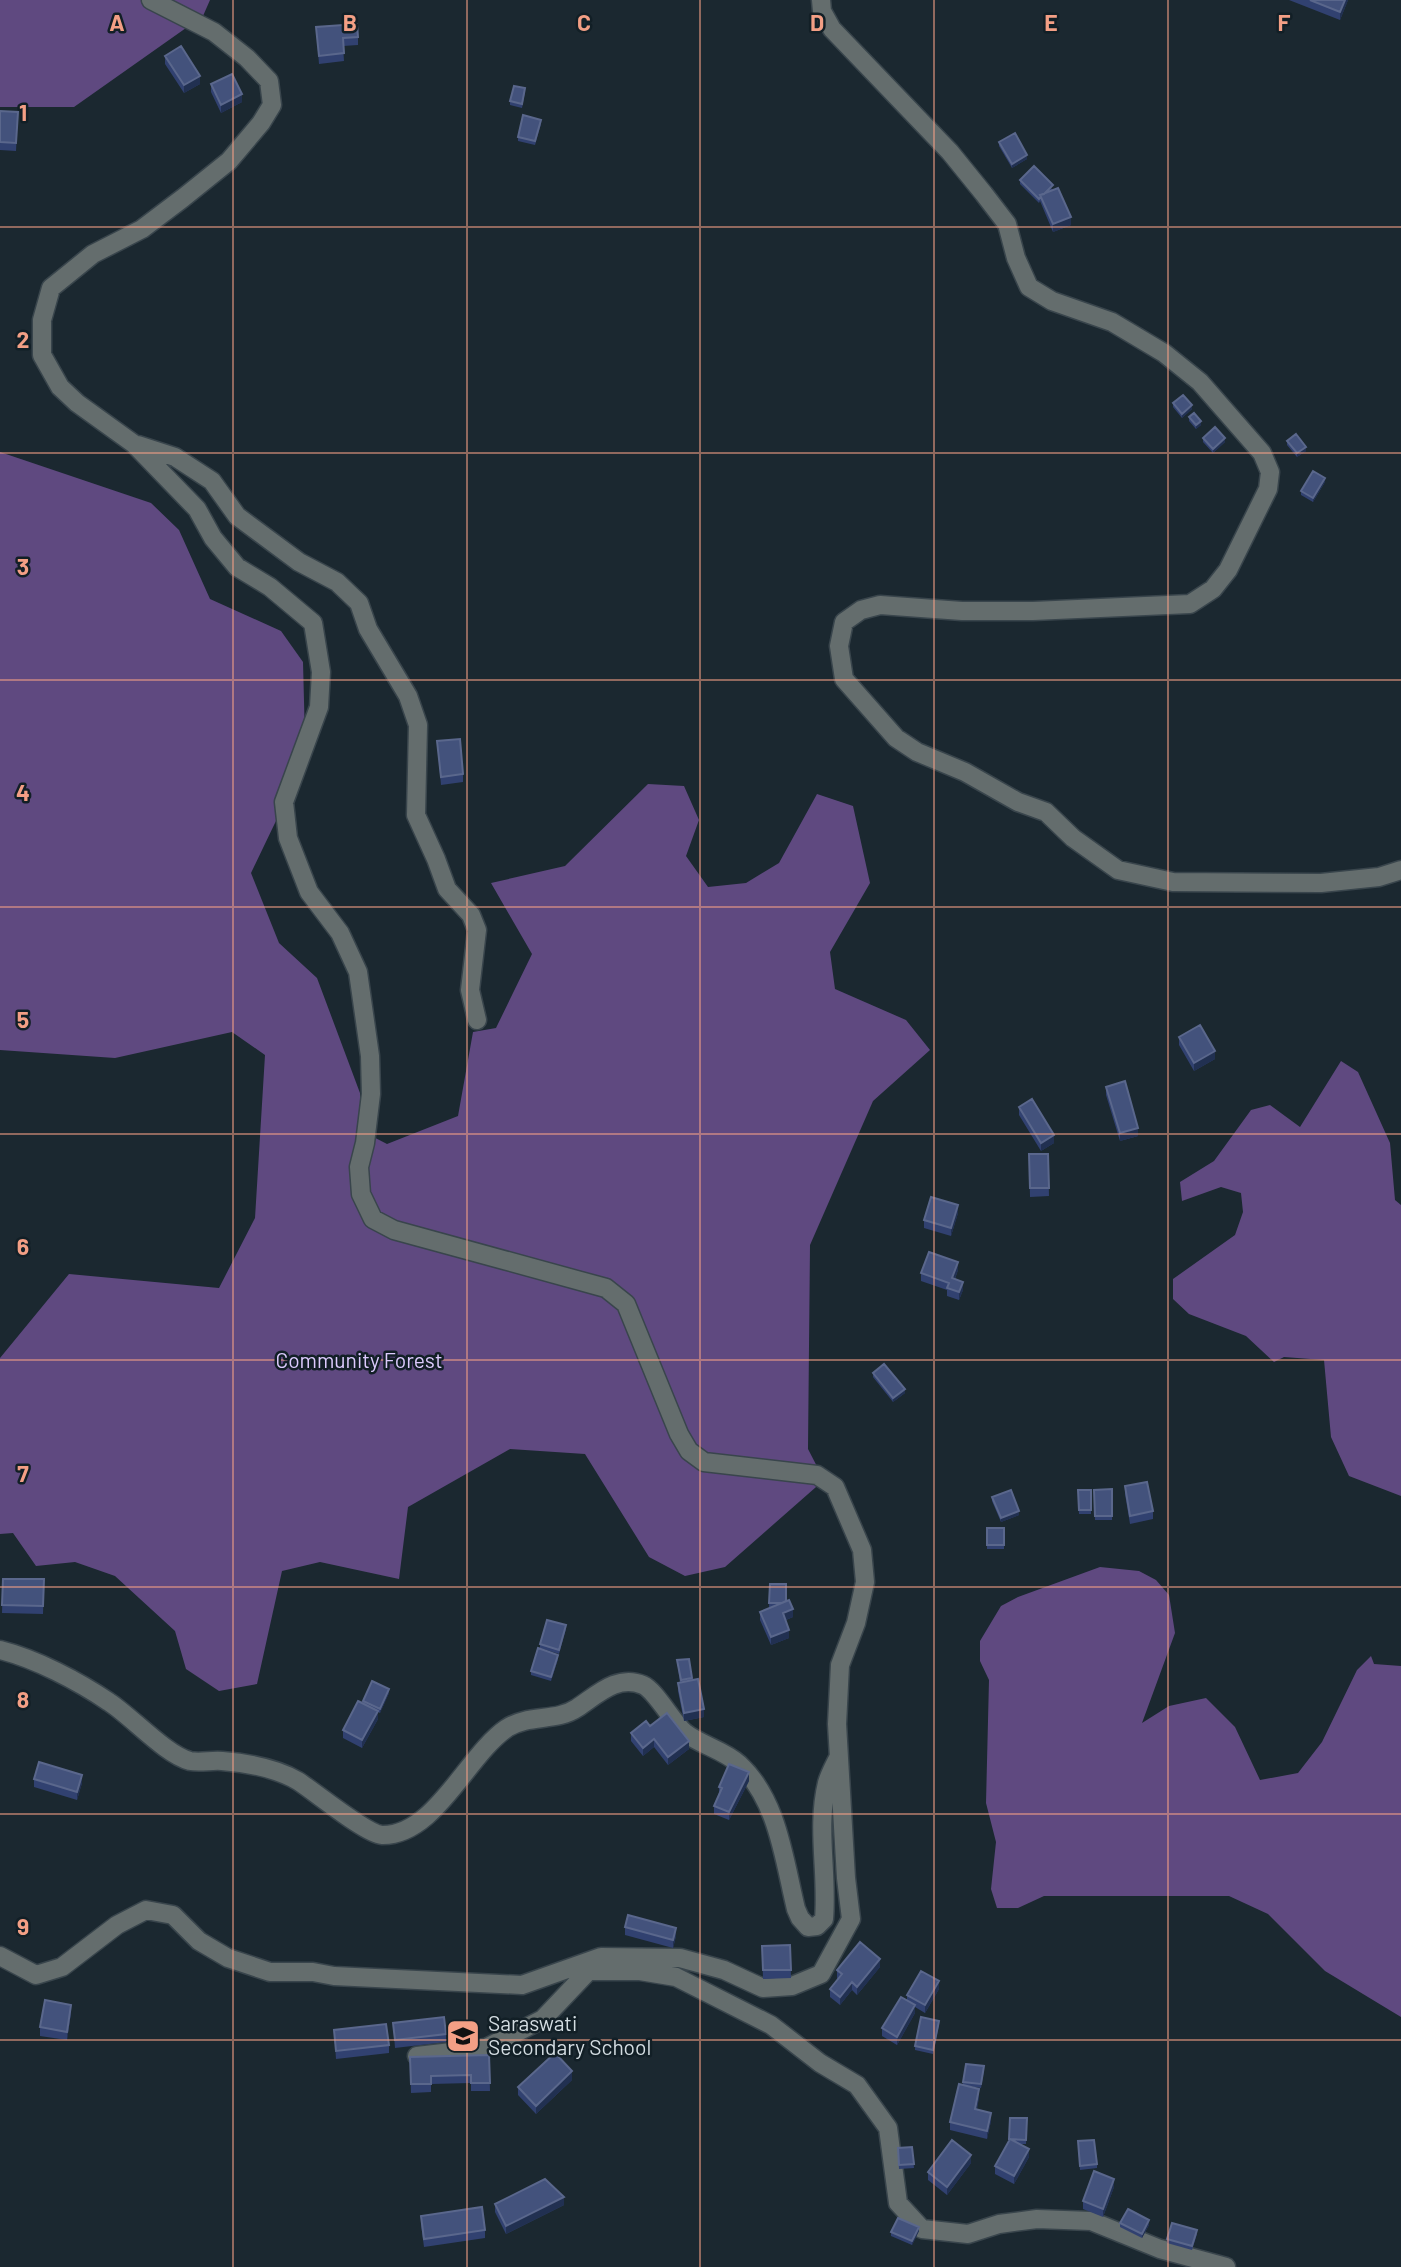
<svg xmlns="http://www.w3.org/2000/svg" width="1401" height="2267" font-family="Barlow,sans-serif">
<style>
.forest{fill:#5f4980}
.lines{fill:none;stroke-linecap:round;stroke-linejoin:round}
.minor-casing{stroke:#39454c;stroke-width:21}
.minor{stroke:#646d6d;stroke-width:18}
.wall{fill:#314170}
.shaded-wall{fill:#213051}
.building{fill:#43527c;stroke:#5a678c;stroke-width:2}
.grid{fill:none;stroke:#f39f85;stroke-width:2;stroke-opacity:0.55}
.labels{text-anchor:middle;stroke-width:5;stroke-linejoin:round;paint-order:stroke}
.park-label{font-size:21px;fill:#ddcbfe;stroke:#121f26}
.poi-label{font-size:21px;fill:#d4dde2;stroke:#121f26;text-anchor:start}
.grid-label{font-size:23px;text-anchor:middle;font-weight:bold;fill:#f39f85;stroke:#121f26;stroke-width:5;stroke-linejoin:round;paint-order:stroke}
</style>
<rect width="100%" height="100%" fill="#1b2830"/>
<path class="forest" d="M 0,0 L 210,0 L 203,16 L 74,107 L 0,107 Z
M 0,452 L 151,503 L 179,530 L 210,599 L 281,631 L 303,662 L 305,740 L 298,775 L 251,873 L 279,943 L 317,978 L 360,1093 L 360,1130 L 387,1144 L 458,1116 L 473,1032 L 496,1028 L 532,954 L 491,883 L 565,866 L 648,784 L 684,786 L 699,820 L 686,856 L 708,887 L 746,883 L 779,863 L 817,794 L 853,806 L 870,883 L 830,952 L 835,989 L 906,1020 L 930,1050 L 873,1101 L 810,1245 L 808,1449 L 824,1480 L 725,1567 L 685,1576 L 649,1557 L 585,1454 L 510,1449 L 408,1507 L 399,1579 L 320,1562 L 282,1571 L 257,1684 L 219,1691 L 186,1669 L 175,1631 L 115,1576 L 75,1562 L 36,1566 L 13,1533 L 0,1534 L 0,1358 L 69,1274 L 219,1288 L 255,1218 L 265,1055 L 232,1032 L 115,1058 L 0,1050 Z
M 1341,1061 L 1358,1072 L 1390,1143 L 1395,1200 L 1401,1205 L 1401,1496 L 1349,1476 L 1331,1437 L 1324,1360 L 1284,1357 L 1274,1362 L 1246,1336 L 1189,1314 L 1173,1299 L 1173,1279 L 1235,1235 L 1243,1212 L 1241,1193 L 1221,1187 L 1182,1201 L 1180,1182 L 1214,1161 L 1251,1110 L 1270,1105 L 1300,1127 Z
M 1100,1567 L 1139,1571 L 1156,1580 L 1169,1595 L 1175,1633 L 1142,1723 L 1169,1706 L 1206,1698 L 1235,1727 L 1260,1780 L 1298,1773 L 1322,1742 L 1357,1670 L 1371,1656 L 1374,1664 L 1401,1666 L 1401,2017 L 1325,1971 L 1268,1914 L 1229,1896 L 1044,1896 L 1018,1908 L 997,1908 L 991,1889 L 996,1842 L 986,1803 L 989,1680 L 980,1661 L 980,1641 L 1001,1606 L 1018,1597 Z"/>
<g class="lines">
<g class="minor-casing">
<path id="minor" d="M 821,0 L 822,11 L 832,29 L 950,152 L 984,194 L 1007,224 L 1016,258 L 1029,287 L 1052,301 L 1112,322 L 1164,353 L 1200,382 L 1262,453 L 1270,472 L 1268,489 L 1228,570 L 1213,589 L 1190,604 L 1033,611 L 962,611 L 880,605 L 861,610 L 844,622 L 839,646 L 844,679 L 896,738 L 917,752 L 965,772 L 1018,802 L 1046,812 L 1073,838 L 1118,870 L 1173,882 L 1321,883 L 1379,877 L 1401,870
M 138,445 L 175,457 L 212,481 L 237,516 L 299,562 L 337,582 L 359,603 L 368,629 L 408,696 L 418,725 L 416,815 L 436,859 L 447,889 L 471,915 L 477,930 L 470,990 L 477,1020
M 0,1650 C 36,1659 78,1681 109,1702 C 131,1716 166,1755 190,1761 C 200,1763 212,1760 222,1761 C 247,1763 276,1768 298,1781 C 315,1792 366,1834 382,1835 C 435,1836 467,1755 507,1728 C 529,1714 556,1722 577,1708 C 597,1695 617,1674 643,1685 C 655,1690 672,1721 684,1732 C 700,1745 724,1750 739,1764 C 778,1800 784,1860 796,1909 L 800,1918 L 808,1927 L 817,1926 L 824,1919 C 828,1874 816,1828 827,1783 C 829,1775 834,1766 838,1758
M 0,1956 L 36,1975 L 62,1967 L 117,1925 L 146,1910 L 173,1915 L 199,1941 L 228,1958 L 270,1972 L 313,1972 L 334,1976 L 522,1985 L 601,1957 L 680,1958 L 724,1970 L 763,1988 L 792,1986 L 821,1974 L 851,1919 L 846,1878 L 837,1724 L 840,1665 L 856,1623 L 865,1582 L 862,1550 L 835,1487 L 817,1475 L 704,1462 L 689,1451 L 679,1434 L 626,1304 L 606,1288 L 394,1230 L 373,1219 L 361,1194 L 359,1167 L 365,1143 L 371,1094 L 370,1056 L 358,972 L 340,933 L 309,892 L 288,838 L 284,802 L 319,707 L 321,672 L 313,623 L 270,587 L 237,567 L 213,538 L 197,509 L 134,444 L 77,403 L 60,387 L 42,355 L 42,320 L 51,288 L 93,254 L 142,229 L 183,198 L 229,161 L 261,123 L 272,105 L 269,81 L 247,58 L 214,32 L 151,0
M 589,1971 L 640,1971 L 676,1977 L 771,2025 L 820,2063 L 857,2085 L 888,2128 L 898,2203 L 922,2229 L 968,2234 L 999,2224 L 1037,2219 L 1091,2221 L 1160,2249 L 1226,2267
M 417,2056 L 486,2048 L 543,2019 L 596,1963"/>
</g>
<use href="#minor" class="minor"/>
</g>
<path class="wall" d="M 1289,0 L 1348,0 L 1340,20 Z
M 316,27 L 358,37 L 358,45 L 343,46 L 344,61 L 319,64 Z
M 165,56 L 200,84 L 184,93 L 165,64 Z
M 211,84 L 242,102 L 221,113 L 211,92 Z
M 525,92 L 522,108 L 510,105 L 510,101 Z
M 0,111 L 18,112 L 16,151 L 0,150 Z
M 541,124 L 535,145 L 518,141 L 518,137 Z
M 999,142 L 1027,159 L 1012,168 L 999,146 Z
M 1020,180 L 1053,189 L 1051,191 L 1071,225 L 1053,232 L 1040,201 L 1039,203 L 1020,184 Z
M 1173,403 L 1192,409 L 1182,418 L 1173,407 Z
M 1189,417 L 1201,425 L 1196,429 L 1189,421 Z
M 1203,438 L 1225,442 L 1213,453 L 1203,442 Z
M 1287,441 L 1306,451 L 1297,457 L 1287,445 Z
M 1325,482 L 1313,502 L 1301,495 L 1301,491 Z
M 437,741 L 463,774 L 463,782 L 441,785 Z
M 1179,1037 L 1215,1059 L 1194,1071 L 1179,1045 Z
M 1106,1087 L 1138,1136 L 1120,1141 L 1106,1095 Z
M 1019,1107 L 1054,1143 L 1041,1151 L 1019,1115 Z
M 1029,1154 L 1048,1154 L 1049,1196 L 1030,1197 Z
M 958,1213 L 951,1236 L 924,1228 L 924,1220 Z
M 958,1270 L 955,1279 L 963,1290 L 959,1300 L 947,1296 L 947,1290 L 921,1281 L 921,1273 Z
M 873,1373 L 905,1393 L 893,1402 L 873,1377 Z
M 1125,1486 L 1153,1511 L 1153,1519 L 1130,1524 L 1125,1494 Z
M 1112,1489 L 1112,1520 L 1095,1520 L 1094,1490 Z
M 1078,1490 L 1091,1490 L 1091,1514 L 1079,1514 Z
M 992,1497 L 1019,1515 L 1001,1522 L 992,1501 Z
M 987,1528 L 1004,1528 L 1004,1549 L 987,1549 Z
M 3,1579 L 44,1579 L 43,1614 L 2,1613 Z
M 770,1584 L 786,1601 L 793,1617 L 786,1620 L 789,1638 L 771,1645 L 760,1620 L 760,1612 L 773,1607 L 769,1607 Z
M 566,1629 L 559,1654 L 540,1648 L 540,1644 Z
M 558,1659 L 551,1681 L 531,1675 L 531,1671 Z
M 689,1659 L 692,1680 L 704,1717 L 684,1721 L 678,1691 L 678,1683 L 680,1683 L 677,1660 Z
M 389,1693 L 380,1713 L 378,1712 L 378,1719 L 362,1748 L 343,1738 L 343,1730 L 363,1703 L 363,1701 Z
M 650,1726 L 689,1749 L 668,1765 L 654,1747 L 643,1756 L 631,1741 L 631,1733 Z
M 34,1779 L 82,1783 L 77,1800 L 34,1787 Z
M 749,1781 L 729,1820 L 714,1814 L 714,1806 L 719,1793 L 719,1787 Z
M 625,1927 L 676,1936 L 673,1948 L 625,1935 Z
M 790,1945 L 791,1978 L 763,1979 L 762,1946 Z
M 880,1967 L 857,1995 L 852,1990 L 840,2005 L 830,1997 L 830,1989 L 838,1979 L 837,1978 L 837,1970 Z
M 939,1989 L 925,2013 L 915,2007 L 915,2013 L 897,2045 L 882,2036 L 882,2028 L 907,2001 L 907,1995 Z
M 71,2013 L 67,2040 L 40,2036 L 40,2027 Z
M 393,2023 L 446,2034 L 446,2042 L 395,2048 Z
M 939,2025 L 933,2054 L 915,2050 L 915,2046 Z
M 334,2030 L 389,2045 L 389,2053 L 336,2059 Z
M 489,2055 L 490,2091 L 471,2091 L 471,2083 L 431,2084 L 431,2092 L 411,2093 L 410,2057 Z
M 984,2070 L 981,2088 L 968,2086 L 979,2097 L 977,2109 L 991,2121 L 987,2139 L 950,2130 L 950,2122 L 963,2085 L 963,2082 Z
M 572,2080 L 536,2114 L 518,2095 L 518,2087 Z
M 1027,2118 L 1026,2144 L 1019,2144 L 1029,2157 L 1014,2184 L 995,2174 L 995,2166 Z
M 1078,2146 L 1097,2164 L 1097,2168 L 1080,2170 Z
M 912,2147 L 914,2168 L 899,2169 L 898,2148 Z
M 971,2163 L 947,2195 L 928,2180 L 928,2172 Z
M 1114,2187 L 1103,2217 L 1083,2209 L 1083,2201 Z
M 495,2204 L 564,2205 L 506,2234 L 495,2212 Z
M 421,2216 L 485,2230 L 485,2238 L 424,2247 L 421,2224 Z
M 1120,2223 L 1149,2225 L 1142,2238 L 1120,2227 Z
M 919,2231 L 912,2245 L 891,2236 L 891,2232 Z
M 1197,2234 L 1192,2250 L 1167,2243 L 1167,2239 Z"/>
<path class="shaded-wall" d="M 1345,0 L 1348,0 L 1340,20 L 1340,12 Z
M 200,76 L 200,84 L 184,93 L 184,85 Z
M 242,94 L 242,102 L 221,113 L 221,105 Z
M 1027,155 L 1027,159 L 1012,168 L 1012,164 Z
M 1071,217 L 1071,225 L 1053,232 L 1053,224 Z
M 1192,405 L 1192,409 L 1182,418 L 1182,414 Z
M 1201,421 L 1201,425 L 1196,429 L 1196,425 Z
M 1225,438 L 1225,442 L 1213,453 L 1213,449 Z
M 1306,447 L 1306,451 L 1297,457 L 1297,453 Z
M 1325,478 L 1325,482 L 1313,502 L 1313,498 Z
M 1215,1051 L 1215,1059 L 1194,1071 L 1194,1063 Z
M 1138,1128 L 1138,1136 L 1120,1141 L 1120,1133 Z
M 1054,1135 L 1054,1143 L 1041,1151 L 1041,1143 Z
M 958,1205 L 958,1213 L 951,1236 L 951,1228 Z
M 958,1262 L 958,1270 L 952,1286 L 952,1278 Z
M 963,1282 L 963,1290 L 959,1300 L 959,1292 Z
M 905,1389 L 905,1393 L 893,1402 L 893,1398 Z
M 1019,1511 L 1019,1515 L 1001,1522 L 1001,1518 Z
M 793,1609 L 793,1617 L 783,1621 L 783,1613 Z
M 789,1630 L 789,1638 L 771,1645 L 771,1637 Z
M 558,1655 L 558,1659 L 551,1681 L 551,1677 Z
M 389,1689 L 389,1693 L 380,1713 L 380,1709 Z
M 704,1709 L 704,1717 L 684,1721 L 684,1713 Z
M 378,1711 L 378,1719 L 362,1748 L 362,1740 Z
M 654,1739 L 654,1747 L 643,1756 L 643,1748 Z
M 689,1741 L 689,1749 L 668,1765 L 668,1757 Z
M 749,1772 L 749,1781 L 729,1820 L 729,1812 Z
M 82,1775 L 82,1783 L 77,1800 L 77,1792 Z
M 676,1928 L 676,1936 L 673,1948 L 673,1940 Z
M 880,1959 L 880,1967 L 857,1995 L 857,1987 Z
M 939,1981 L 939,1989 L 925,2013 L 925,2005 Z
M 852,1982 L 852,1990 L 840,2005 L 840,1997 Z
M 71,2005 L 71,2013 L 67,2040 L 67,2032 Z
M 915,2005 L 915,2013 L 897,2045 L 897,2037 Z
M 572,2071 L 572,2080 L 536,2114 L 536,2106 Z
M 979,2089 L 979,2097 L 975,2117 L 975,2109 Z
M 991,2113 L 991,2121 L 987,2139 L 987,2131 Z
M 1029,2149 L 1029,2157 L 1014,2184 L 1014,2176 Z
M 971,2155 L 971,2163 L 947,2195 L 947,2187 Z
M 1114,2179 L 1114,2187 L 1103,2217 L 1103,2209 Z
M 564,2197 L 564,2205 L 506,2234 L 506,2226 Z
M 1149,2220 L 1149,2225 L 1142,2238 L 1142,2234 Z
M 919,2227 L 919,2231 L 912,2245 L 912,2241 Z"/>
<path class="building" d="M 1310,0 L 1345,0 L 1340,12 Z
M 357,24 L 358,37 L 343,38 L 344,53 L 319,56 L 316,27 Z
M 181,46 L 200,76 L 184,85 L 165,56 Z
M 232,74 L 242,94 L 221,105 L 211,84 Z
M 514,86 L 525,88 L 522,104 L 510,101 Z
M 0,111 L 18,112 L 16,143 L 0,142 Z
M 523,115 L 541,120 L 535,141 L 518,137 Z
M 1015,133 L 1027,155 L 1012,164 L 999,142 Z
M 1034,166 L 1053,185 L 1044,194 L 1040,195 L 1041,197 L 1039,199 L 1020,180 Z
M 1058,188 L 1071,217 L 1053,224 L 1040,195 Z
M 1183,395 L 1192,405 L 1182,414 L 1173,403 Z
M 1194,413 L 1201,421 L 1196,425 L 1189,417 Z
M 1215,427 L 1225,438 L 1213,449 L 1203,438 Z
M 1296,434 L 1306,447 L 1297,453 L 1287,441 Z
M 1313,471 L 1325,478 L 1313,498 L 1301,491 Z
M 460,739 L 463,774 L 441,777 L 437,741 Z
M 1200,1025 L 1215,1051 L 1194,1063 L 1179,1037 Z
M 1125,1081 L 1138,1128 L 1120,1133 L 1106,1087 Z
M 1032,1099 L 1054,1135 L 1041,1143 L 1019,1107 Z
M 1029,1154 L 1048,1154 L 1049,1188 L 1030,1188 Z
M 931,1197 L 958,1205 L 951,1228 L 924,1220 Z
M 929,1252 L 958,1262 L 952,1278 L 963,1282 L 959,1292 L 947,1288 L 949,1283 L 921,1273 Z
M 884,1364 L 905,1389 L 893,1398 L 873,1373 Z
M 1147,1482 L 1153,1511 L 1130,1516 L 1125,1486 Z
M 1112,1489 L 1112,1516 L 1095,1516 L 1094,1490 Z
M 1011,1490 L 1019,1511 L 1001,1518 L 992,1497 Z
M 1078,1490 L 1091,1490 L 1091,1510 L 1079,1510 Z
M 987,1528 L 1004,1528 L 1004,1545 L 987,1545 Z
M 3,1579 L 44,1579 L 43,1606 L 2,1605 Z
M 770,1584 L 786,1584 L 786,1601 L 782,1603 L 769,1603 Z
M 789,1600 L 793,1609 L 783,1613 L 789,1630 L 771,1637 L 760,1612 Z
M 547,1620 L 566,1625 L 559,1650 L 540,1644 Z
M 538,1648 L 558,1655 L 551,1677 L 531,1671 Z
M 689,1659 L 692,1678 L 681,1680 L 677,1660 Z
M 698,1679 L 704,1709 L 684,1713 L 678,1683 Z
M 372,1681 L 389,1689 L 380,1709 L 363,1701 Z
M 358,1701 L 378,1711 L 362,1740 L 343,1730 Z
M 667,1713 L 689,1741 L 668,1757 L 654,1739 L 643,1748 L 631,1733 L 646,1721 L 650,1726 Z
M 39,1762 L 82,1775 L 77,1792 L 34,1779 Z
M 729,1764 L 749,1772 L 729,1812 L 714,1806 L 722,1788 L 719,1787 Z
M 628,1915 L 676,1928 L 673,1940 L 625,1927 Z
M 860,1942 L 880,1959 L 857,1987 L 852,1982 L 840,1997 L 830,1989 L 842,1974 L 837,1970 Z
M 790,1945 L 791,1970 L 763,1970 L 762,1946 Z
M 921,1971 L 939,1981 L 925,2005 L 907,1995 Z
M 901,1997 L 915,2005 L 897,2037 L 882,2028 Z
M 45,2000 L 71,2005 L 67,2032 L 40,2027 Z
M 444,2017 L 446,2034 L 395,2040 L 393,2023 Z
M 921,2017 L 939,2021 L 933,2050 L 915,2046 Z
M 386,2024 L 389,2045 L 336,2051 L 334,2030 Z
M 555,2053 L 572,2071 L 536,2106 L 518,2087 Z
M 489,2055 L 490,2083 L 471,2083 L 471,2075 L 431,2076 L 431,2084 L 411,2084 L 410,2057 Z
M 966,2064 L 984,2066 L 981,2084 L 963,2082 Z
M 959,2084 L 979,2089 L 975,2109 L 991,2113 L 987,2131 L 950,2122 Z
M 1010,2118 L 1027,2118 L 1026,2140 L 1009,2139 Z
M 1010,2139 L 1029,2149 L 1014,2176 L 995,2166 Z
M 952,2140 L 971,2155 L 947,2187 L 928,2172 Z
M 1094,2140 L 1097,2164 L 1080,2166 L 1078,2141 Z
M 912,2147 L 914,2164 L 899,2165 L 898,2148 Z
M 1094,2171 L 1114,2179 L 1103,2209 L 1083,2201 Z
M 545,2179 L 564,2197 L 506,2226 L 495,2204 Z
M 482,2207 L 485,2230 L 424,2239 L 421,2216 Z
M 1128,2209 L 1149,2220 L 1142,2234 L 1120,2223 Z
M 898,2218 L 919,2227 L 912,2241 L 891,2232 Z
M 1172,2223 L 1197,2230 L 1192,2246 L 1167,2239 Z"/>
<path class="grid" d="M 233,0 L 233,2267M 467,0 L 467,2267M 700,0 L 700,2267M 934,0 L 934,2267M 1168,0 L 1168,2267M 0,227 L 1401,227M 0,453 L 1401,453M 0,680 L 1401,680M 0,907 L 1401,907M 0,1134 L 1401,1134M 0,1360 L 1401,1360M 0,1587 L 1401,1587M 0,1814 L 1401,1814M 0,2040 L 1401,2040"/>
<defs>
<g id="school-square" transform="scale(1.75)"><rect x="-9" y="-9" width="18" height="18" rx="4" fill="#f39f85" stroke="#121f26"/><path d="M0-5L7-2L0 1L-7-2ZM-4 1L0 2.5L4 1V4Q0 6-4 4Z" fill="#111"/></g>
</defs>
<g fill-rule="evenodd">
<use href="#school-square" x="463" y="2036"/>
</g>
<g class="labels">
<g class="park-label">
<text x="359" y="1368">Community Forest</text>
</g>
<g class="poi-label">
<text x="488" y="2031">Saraswati<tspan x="488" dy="24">Secondary School</tspan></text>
</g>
</g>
<g class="grid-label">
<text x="117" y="31">A</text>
<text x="350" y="31">B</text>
<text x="584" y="31">C</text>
<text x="817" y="31">D</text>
<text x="1051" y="31">E</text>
<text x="1284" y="31">F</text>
<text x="23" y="121">1</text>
<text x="23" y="348">2</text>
<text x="23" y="575">3</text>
<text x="23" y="801">4</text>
<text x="23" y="1028">5</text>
<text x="23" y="1255">6</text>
<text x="23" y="1482">7</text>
<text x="23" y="1708">8</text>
<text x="23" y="1935">9</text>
</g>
</svg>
